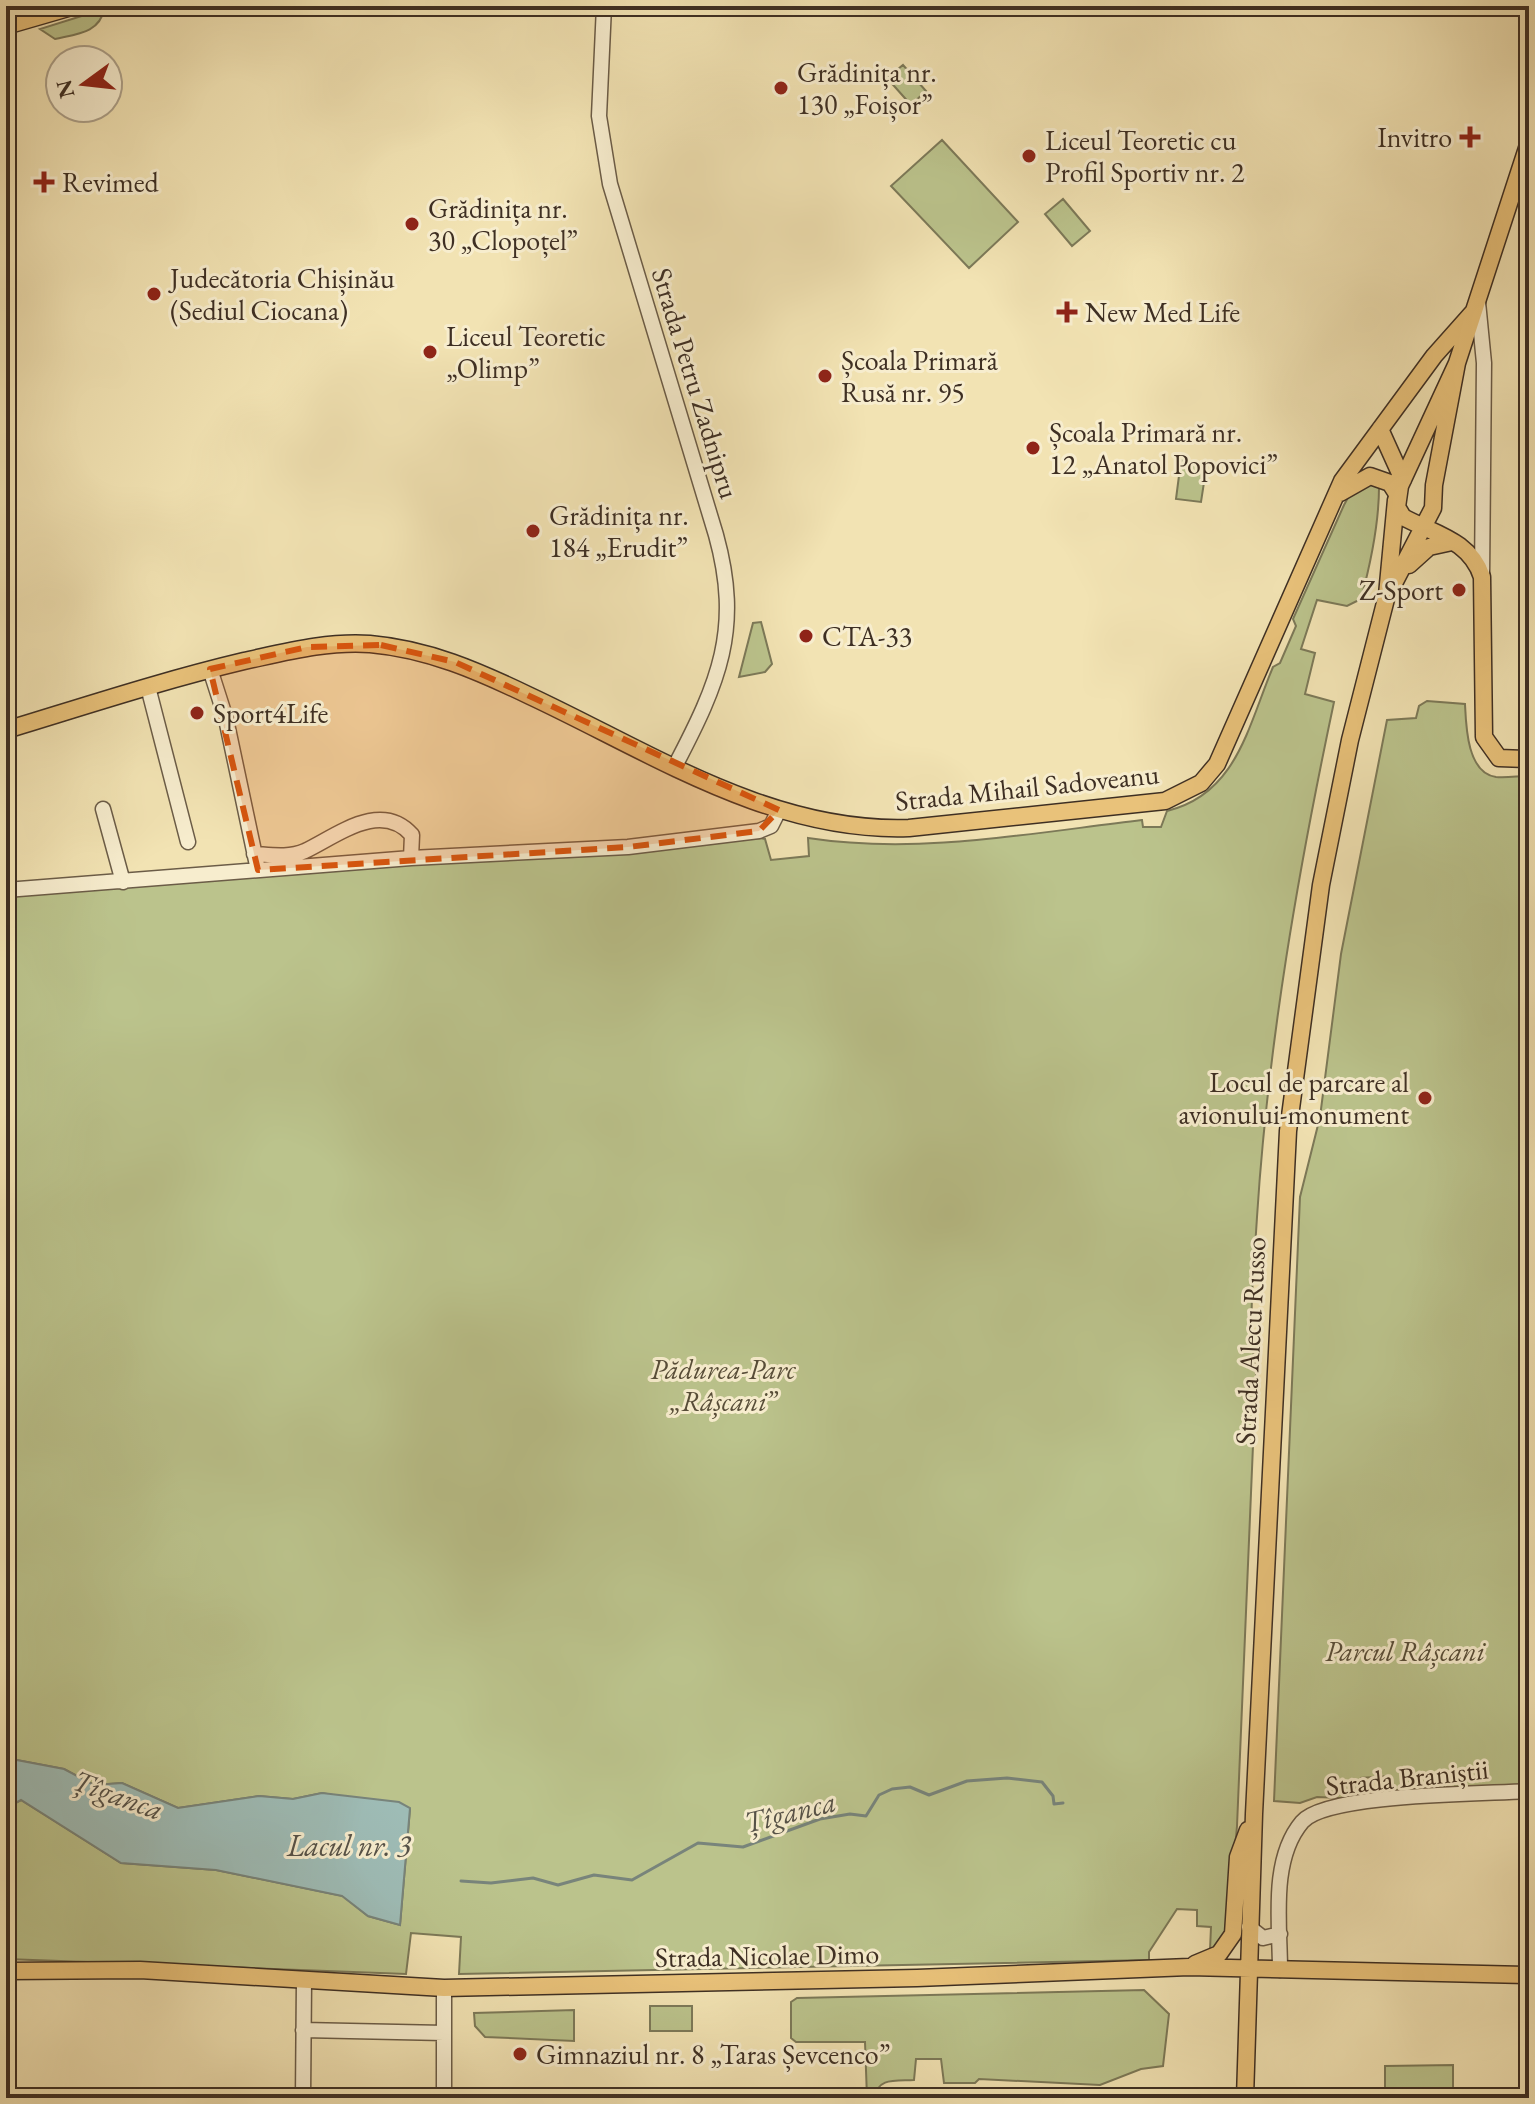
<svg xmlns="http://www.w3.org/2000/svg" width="1535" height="2104" font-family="'EB Garamond',serif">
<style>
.green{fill:#bbc38c;stroke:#7c7958;stroke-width:2}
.water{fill:#9ebcb6;stroke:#78847b;stroke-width:2}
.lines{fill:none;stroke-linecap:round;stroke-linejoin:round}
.stream{stroke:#78847b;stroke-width:3}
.minor-casing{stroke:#6b5c47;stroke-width:17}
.major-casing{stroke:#3e2f23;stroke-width:19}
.minor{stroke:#f7edce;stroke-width:14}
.major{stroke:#e9c27a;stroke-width:16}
.marked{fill:#d7550e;fill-opacity:0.2;stroke:#d7550e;stroke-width:6;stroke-dasharray:16 10;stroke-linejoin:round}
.poi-dot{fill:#8f2418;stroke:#f7edce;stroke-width:3}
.labels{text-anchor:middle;stroke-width:6;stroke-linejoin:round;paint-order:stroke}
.poi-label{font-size:28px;fill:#3e2f23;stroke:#f7edce;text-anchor:start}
.street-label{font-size:28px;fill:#3e2f23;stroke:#f7edce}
.park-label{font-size:28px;font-style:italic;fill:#574d38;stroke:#f7edce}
.water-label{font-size:30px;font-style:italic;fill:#565248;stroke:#f7edce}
</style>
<rect width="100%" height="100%" fill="#f2e3b3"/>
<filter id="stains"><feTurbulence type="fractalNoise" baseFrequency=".0025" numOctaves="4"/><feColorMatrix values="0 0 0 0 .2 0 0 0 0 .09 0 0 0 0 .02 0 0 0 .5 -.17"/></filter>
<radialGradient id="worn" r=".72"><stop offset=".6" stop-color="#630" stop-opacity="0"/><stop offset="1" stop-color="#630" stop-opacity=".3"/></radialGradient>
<path class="green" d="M 104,9 C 100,33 76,34 55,39 L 40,29 Z
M 903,65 L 926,91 L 911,105 L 887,78 Z
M 942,140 L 1018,222 L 969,268 L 891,186 Z
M 1063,199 L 1090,231 L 1072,246 L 1045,214 Z
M 1181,460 L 1207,463 L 1201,502 L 1176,499 Z
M 1370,484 L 1379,487 C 1379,525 1371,562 1361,599 L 1347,606 L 1317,600 L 1301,649 L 1315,653 L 1305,694 L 1334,702 C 1298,872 1268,1044 1257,1217 C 1254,1269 1247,1323 1256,1374 L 1237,1826 L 1228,1926 L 1215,1949 L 1210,1950 L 1211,1927 L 1197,1926 L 1197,1910 L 1177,1909 L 1149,1952 L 1149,1960 L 459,1974 L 461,1937 L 411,1933 L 406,1974 L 6,1959 L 6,1808 L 21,1800 L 121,1863 L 216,1870 L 343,1896 L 368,1916 L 400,1925 L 410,1809 L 322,1793 L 293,1799 L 259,1796 L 178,1808 L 122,1783 L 94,1785 L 64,1769 L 6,1758 L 6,894 L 759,838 L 765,839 L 771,860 L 809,856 L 808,838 C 919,855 1031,833 1142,820 L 1143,827 L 1161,827 L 1167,811 C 1237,794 1248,726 1273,667 L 1280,663 L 1296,626 L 1293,619 L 1344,505 L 1350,494 Z
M 761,622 L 772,664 L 765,672 L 739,677 L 753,623 Z
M 1427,701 L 1465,704 C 1466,726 1467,773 1496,777 C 1506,778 1519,776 1529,776 L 1529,1784 L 1392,1796 L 1389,1776 L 1361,1778 L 1363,1799 L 1317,1797 L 1300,1803 L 1274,1801 L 1300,1197 L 1320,1117 L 1341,954 L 1387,720 L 1416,718 L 1419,706 Z
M 1144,1990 L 1169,2014 L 1163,2066 L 1141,2069 L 1100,2085 L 979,2079 L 975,2083 L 944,2083 L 941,2059 L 916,2059 L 914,2080 C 896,2081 877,2077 875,2098 L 867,2098 L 865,2042 L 796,2042 L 791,2038 L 791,2002 L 797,1998 Z
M 650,2006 L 692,2006 L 692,2031 L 650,2031 Z
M 574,2010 L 574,2041 L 485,2037 L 475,2026 L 474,2013 Z
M 1453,2065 L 1453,2098 L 1385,2098 L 1385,2066 Z"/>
<path class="water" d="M 6,1758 L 64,1769 L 94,1785 L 122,1783 L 178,1808 L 259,1796 L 293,1799 L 322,1793 L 399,1802 L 410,1808 L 400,1925 L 368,1916 L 342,1896 L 216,1870 L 121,1863 L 21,1800 L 6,1808 Z"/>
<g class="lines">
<path class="stream" d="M 461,1881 L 491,1883 L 533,1878 L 558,1885 L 594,1875 L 632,1880 L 698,1843 L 743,1847 L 820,1819 L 850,1814 L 866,1816 L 879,1795 L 892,1789 L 910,1787 L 929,1795 L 967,1781 L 1007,1778 L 1042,1782 L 1053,1796 L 1054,1804 L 1063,1803"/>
<g class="minor-casing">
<path id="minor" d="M 604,6 L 599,116 L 610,184 L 716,535 C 742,629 719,682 675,766
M 1478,302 L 1484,363 L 1482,577
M 210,669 L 226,719 L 258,870
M 148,687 L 188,842
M 103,809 L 123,882
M 254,854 C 271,855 289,858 305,851 C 338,835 381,800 412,835 L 411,858
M 6,890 L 411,858 L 628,847 L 759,831 L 771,826 L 779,810
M 1249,1927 L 1263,1938 L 1280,1934
M 1280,1970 C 1280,1924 1270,1860 1302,1822 C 1326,1793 1487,1794 1529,1791
M 444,1988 L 444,2098
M 303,2030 L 444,2033
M 303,2098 L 304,1981"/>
</g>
<g class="major-casing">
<path id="major" d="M 6,26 L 75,6
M 1457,363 L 1400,486 L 1397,507 L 1403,517 C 1434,534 1470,540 1482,577 L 1484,737 L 1499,758 L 1529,759
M 1380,429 L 1403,480
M 1340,493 L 1370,476 L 1390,483 L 1397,494
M 1409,565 L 1429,547 L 1452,542
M 1392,587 L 1433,508 L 1434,485 L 1457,363 L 1529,142
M 6,730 C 85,706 164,680 244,661 C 286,652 327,641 370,644 C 428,649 478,671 530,696 C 650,752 771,833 909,828 L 1165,801 L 1201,783 L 1217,764 L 1342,481 L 1434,356 L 1474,311
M 1195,1964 L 1219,1954 L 1233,1934 L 1238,1857 L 1248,1830
M 6,1971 L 140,1970 L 444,1988 L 917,1978 L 1189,1967 L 1529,1975
M 1245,2098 L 1254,1814 L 1288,1131 L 1321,885 L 1350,740 L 1387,595 L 1396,500"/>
</g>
<use href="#minor" class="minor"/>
<use href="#major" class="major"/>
</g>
<path class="marked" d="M 381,645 L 455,662 L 779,810 L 759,831 L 628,847 L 258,870 L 210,669 L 307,647 Z"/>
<g class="poi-dot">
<circle cx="781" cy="88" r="8"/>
<path d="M1466 125h8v8h8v8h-8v8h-8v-8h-8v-8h8z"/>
<circle cx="1029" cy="156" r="8"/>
<path d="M40 170h8v8h8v8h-8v8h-8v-8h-8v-8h8z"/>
<circle cx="412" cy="224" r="8"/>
<circle cx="154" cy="294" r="8"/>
<path d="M1063 300h8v8h8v8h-8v8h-8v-8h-8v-8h8z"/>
<circle cx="430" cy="352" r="8"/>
<circle cx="825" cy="376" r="8"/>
<circle cx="1033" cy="448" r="8"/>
<circle cx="533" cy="531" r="8"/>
<circle cx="1459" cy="590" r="8"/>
<circle cx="806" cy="636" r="8"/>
<circle cx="197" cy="713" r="8"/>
<circle cx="1425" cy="1098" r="8"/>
<circle cx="520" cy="2054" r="8"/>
</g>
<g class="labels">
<g class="poi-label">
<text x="797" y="82">Grădinița nr.<tspan x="797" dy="32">130 „Foișor”</tspan></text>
<text x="1452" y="147" text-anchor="end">Invitro</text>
<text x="1045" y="150">Liceul Teoretic cu<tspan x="1045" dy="32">Profil Sportiv nr. 2</tspan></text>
<text x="62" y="192">Revimed</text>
<text x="428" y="218">Grădinița nr.<tspan x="428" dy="32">30 „Clopoțel”</tspan></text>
<text x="170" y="288">Judecătoria Chișinău<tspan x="170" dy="32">(Sediul Ciocana)</tspan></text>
<text x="1085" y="322">New Med Life</text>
<text x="446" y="346">Liceul Teoretic<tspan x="446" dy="32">„Olimp”</tspan></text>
<text x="841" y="370">Școala Primară<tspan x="841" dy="32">Rusă nr. 95</tspan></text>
<text x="1049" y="442">Școala Primară nr.<tspan x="1049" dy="32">12 „Anatol Popovici”</tspan></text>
<text x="549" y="525">Grădinița nr.<tspan x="549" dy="32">184 „Erudit”</tspan></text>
<text x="1443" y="600" text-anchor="end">Z-Sport</text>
<text x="822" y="646">CTA-33</text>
<text x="213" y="723">Sport4Life</text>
<text x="1409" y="1092" text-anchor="end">Locul de parcare al<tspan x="1409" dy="32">avionului-monument</tspan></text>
<text x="536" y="2064">Gimnaziul nr. 8 „Taras Șevcenco”</text>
</g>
<g class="street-label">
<text transform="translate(696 383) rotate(73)" y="10">Strada Petru Zadnipru</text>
<text transform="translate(1027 787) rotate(-6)" y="10">Strada Mihail Sadoveanu</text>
<text transform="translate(1250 1341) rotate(-87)" y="10">Strada Alecu Russo</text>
<text transform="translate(1407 1777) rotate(-6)" y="10">Strada Braniștii</text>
<text transform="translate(767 1955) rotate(-1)" y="10">Strada Nicolae Dimo</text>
</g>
<g class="park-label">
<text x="723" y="1379">Pădurea-Parc<tspan x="723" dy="32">„Râșcani”</tspan></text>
<text x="1405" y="1661">Parcul Râșcani</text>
</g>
<g class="water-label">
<text transform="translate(118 1795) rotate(20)" y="10">Țîganca</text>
<text transform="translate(790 1812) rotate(-14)" y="10">Țîganca</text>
<text x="349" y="1856">Lacul nr. 3</text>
</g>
</g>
<rect width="1535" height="2104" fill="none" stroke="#f2e3b3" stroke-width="32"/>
<rect x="8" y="8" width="1519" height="2088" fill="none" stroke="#3e2f23" stroke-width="4"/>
<rect x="16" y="16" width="1503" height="2072" fill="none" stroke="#3e2f23" stroke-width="2"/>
<g transform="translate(84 84) rotate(255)"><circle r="38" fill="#f7edce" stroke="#ada18a" stroke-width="2"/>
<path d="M0-6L14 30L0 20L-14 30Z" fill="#8f2418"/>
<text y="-12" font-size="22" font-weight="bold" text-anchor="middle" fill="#3e2f23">N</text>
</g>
<rect width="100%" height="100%" filter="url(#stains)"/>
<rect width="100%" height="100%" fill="url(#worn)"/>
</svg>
